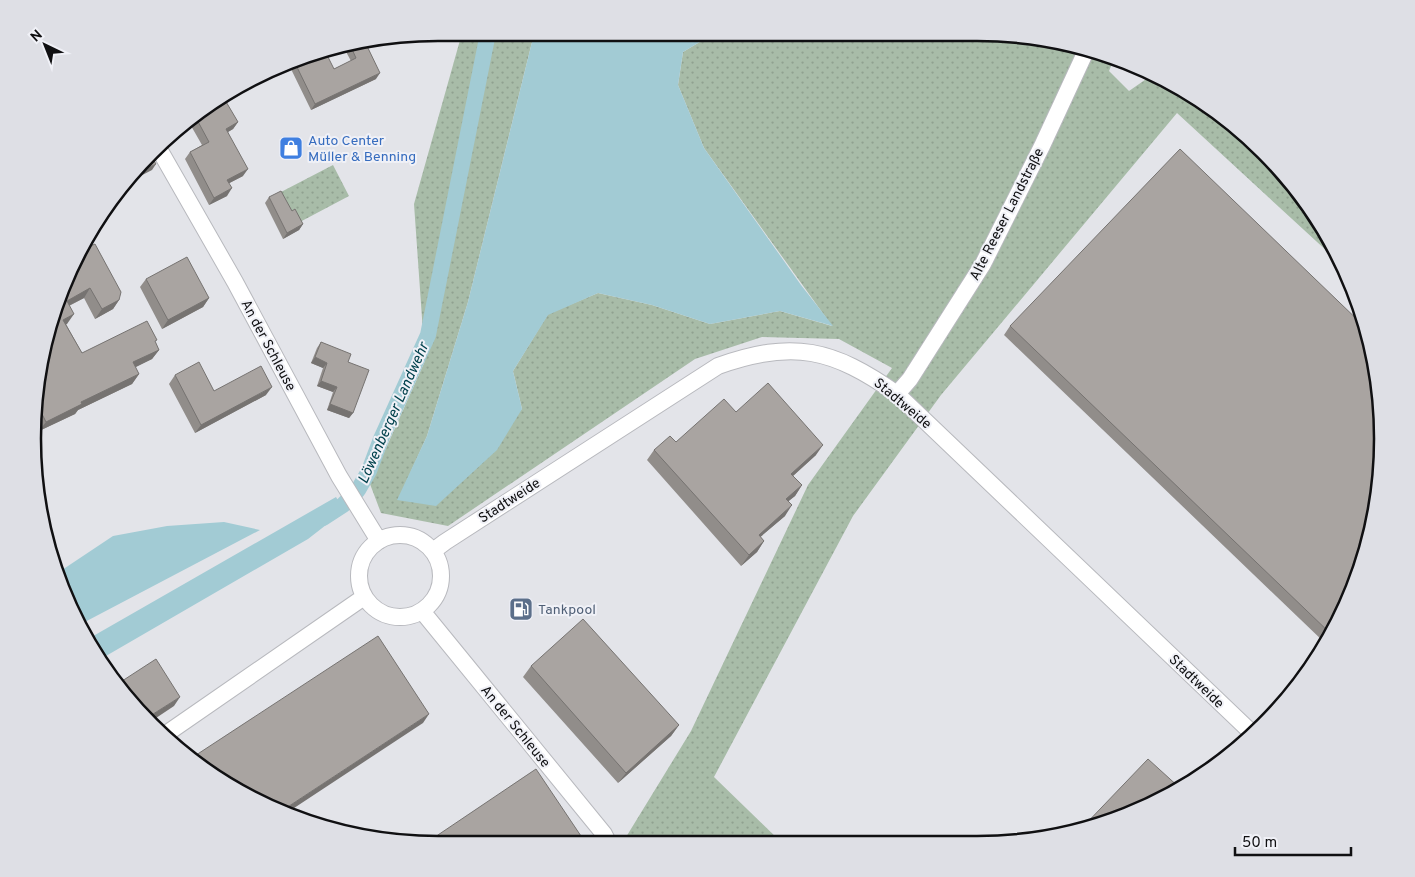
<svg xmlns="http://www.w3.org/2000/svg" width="1415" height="877" font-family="Overpass,sans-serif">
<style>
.grass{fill:url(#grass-dots)}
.water{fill:#a2cbd4}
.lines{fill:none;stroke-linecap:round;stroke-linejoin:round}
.canal{stroke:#a2cbd4;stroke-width:16}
.minor-casing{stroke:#b8b9be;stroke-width:18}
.minor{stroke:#fff;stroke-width:16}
.wall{fill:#918d8a}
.shaded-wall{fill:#767371}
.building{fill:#a9a4a1;stroke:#767371}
.labels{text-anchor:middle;stroke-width:4;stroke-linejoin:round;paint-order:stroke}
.shop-label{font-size:14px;fill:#366cbe;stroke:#f0f1f7;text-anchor:start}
.street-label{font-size:14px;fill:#101012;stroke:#f0f1f7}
.service-label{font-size:14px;fill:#4e5e75;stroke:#f0f1f7;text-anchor:start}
.water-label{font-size:15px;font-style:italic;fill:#02424d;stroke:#f0f1f7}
.rim{fill:none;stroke:#101012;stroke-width:2.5}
</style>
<defs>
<pattern id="grass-dots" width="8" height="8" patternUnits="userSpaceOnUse" patternTransform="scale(1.25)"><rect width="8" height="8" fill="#a8bca8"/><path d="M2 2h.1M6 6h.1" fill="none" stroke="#90a190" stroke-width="1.8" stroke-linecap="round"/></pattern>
</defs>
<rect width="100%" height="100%" fill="#e3e4e9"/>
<path class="grass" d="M 462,33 L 530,33 L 532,42 L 468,302 L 427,436 L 398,500 L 522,409 L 513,371 L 548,314 L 598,293 L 652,305 L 710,324 L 780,311 L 832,326 L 704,148 L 678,85 L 683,52 L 713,34 L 1029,36 L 1114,59 L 1109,71 L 1129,91 L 1152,75 L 1223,116 L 1282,171 L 1328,235 L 1341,264 L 1177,113 L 941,395 L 853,516 L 714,777 L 782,843 L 623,842 L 691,731 L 808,485 L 892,368 L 839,339 L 762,337 L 695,359 L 448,526 L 381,513 L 370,484 L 425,361 L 414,204 Z
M 333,165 L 349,196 L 298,223 L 281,192 Z"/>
<path class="water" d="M 530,33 L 713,34 L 683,52 L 678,85 L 704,148 L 801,285 L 833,326 L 780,311 L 710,324 L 652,305 L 598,293 L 548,315 L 513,371 L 522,409 L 497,450 L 436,506 L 397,500 L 427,436 L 468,302 L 532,42 Z
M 336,497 L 344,511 L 308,539 L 99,660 L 88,639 Z
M 224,522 L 260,530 L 81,624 L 57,574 L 62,570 L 113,536 L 167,526 Z"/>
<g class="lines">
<path class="canal" d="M 323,518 L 343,505 L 358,490 L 369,471 L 381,439 L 428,335 L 488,33"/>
<g class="minor-casing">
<path id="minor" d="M 159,149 L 235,282 L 339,476 L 379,541
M 897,394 L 910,379 L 983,264 L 1042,146 L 1086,51
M359 576a41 41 0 1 1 82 0a41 41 0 1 1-82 0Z
M 433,551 L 445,542 L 718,366 C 793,339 833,349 897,394 L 1253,734
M 422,611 L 604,834 L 608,842
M 166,734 L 364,597"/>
</g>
<use href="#minor" class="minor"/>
</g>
<path class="wall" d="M 366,44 L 376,79 L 311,110 L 290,67 L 294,62 L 308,54 L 334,69 L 351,61 L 344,48 Z
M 195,116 L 238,122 L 233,129 L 228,132 L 243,176 L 229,183 L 227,196 L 209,205 L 185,159 L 190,152 L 202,145 L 190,124 Z
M 269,197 L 292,211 L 303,224 L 299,230 L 283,239 L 265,203 Z
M 86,248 L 119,300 L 113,309 L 95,319 L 84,298 L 69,306 L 67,324 L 66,324 L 82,353 L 155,342 L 159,350 L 152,359 L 135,367 L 139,374 L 132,384 L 78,410 L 75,414 L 39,431 L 35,423 L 54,308 Z
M 146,279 L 209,298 L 203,307 L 162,329 L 140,287 Z
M 1010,326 L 1341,618 L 1325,643 L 1004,335 Z
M 321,342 L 348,362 L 353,413 L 349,418 L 327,410 L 333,392 L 317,386 L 323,368 L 311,363 L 317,348 Z
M 175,375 L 214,391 L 266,395 L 195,433 L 169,384 Z
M 736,412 L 816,455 L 793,476 L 802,485 L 795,496 L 788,501 L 785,516 L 760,537 L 764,541 L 757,552 L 741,566 L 647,460 L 654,450 L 676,442 Z
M 531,666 L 679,725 L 671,736 L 618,783 L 523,677 Z"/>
<path class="shaded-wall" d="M 380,73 L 376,79 L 311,110 L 315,104 Z
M 238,122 L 233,129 L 221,136 L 226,129 Z
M 156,164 L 152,170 L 123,185 L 130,177 Z
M 248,169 L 243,176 L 222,187 L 227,180 Z
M 232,188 L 227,196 L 209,205 L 214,198 Z
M 303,224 L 299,230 L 283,239 L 287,233 Z
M 90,288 L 84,298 L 60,310 L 67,301 Z
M 209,298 L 203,307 L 162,329 L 168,320 Z
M 119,300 L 113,309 L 95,319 L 102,309 Z
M 74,314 L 67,324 L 57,329 L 63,320 Z
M 159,350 L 152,359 L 126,372 L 133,362 Z
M 315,357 L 327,363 L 323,368 L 311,363 Z
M 139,374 L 132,384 L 78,410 L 75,414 L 39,431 L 46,422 L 81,402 Z
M 321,381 L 337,387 L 333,392 L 317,386 Z
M 272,387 L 266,395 L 195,433 L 201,425 Z
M 330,404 L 353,413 L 349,418 L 327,410 Z
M 823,445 L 816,455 L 784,484 L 791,474 Z
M 802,485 L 795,496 L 779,509 L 786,499 Z
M 792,505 L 785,516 L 751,545 L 759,535 Z
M 764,541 L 757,552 L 741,566 L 749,555 Z
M 180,697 L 174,706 L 153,720 L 150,716 Z
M 429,714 L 423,723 L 285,814 L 280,812 Z
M 679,725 L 671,736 L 618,783 L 626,773 Z"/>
<path class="building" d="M 366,44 L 380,73 L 315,104 L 294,61 L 308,54 L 325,51 L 334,69 L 356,58 L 351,47 Z
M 225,100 L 238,122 L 226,129 L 248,169 L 227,180 L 232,188 L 214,198 L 190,152 L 209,142 L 195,116 Z
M 1180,149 L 1365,327 L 1379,385 L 1382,465 L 1369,543 L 1341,618 L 1331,634 L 1010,326 Z
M 151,156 L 156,164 L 130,177 Z
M 281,191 L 292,211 L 295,209 L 303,224 L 287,233 L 269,197 Z
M 95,244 L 121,292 L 119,300 L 102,309 L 90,288 L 67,301 L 74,314 L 63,320 L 82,353 L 147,321 L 157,340 L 155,341 L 159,350 L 133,362 L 139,374 L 81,402 L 82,404 L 46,422 L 38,406 L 54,308 L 86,248 Z
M 187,257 L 209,298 L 168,320 L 146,279 Z
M 321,342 L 351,354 L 348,362 L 369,370 L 353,413 L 330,404 L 337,387 L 321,381 L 327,363 L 315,357 Z
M 199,362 L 214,391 L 261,366 L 272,387 L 201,425 L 175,375 Z
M 768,383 L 823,445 L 791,474 L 802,485 L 786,499 L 792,505 L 759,535 L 764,541 L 749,555 L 654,450 L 670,436 L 676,442 L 724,399 L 736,412 Z
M 583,619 L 679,725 L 626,773 L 531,666 Z
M 378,636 L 429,714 L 280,812 L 192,761 L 190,759 Z
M 156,659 L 180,697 L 150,716 L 119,683 Z
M 1148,759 L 1181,789 L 1082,831 L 1079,831 Z
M 536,769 L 585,842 L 429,841 Z"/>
<defs>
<g id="shop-square" transform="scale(1.25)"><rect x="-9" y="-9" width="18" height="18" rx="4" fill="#3f7fe0" stroke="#f0f1f7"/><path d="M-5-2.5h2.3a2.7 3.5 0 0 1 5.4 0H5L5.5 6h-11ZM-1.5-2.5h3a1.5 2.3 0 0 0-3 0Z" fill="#fff"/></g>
<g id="fuel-square" transform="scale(1.25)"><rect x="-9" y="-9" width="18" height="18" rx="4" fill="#5c6f8a" stroke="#f0f1f7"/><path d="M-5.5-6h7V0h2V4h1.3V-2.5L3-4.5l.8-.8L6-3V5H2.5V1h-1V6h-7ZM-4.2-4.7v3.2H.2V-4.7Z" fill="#fff"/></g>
</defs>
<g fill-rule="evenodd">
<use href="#shop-square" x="291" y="148"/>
<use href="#fuel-square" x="521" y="609"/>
</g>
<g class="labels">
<g class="shop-label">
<text x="308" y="145">Auto Center<tspan x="308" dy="16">Müller &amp; Benning</tspan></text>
</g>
<g class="street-label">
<text transform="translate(1006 214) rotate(-63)" y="5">Alte Reeser Landstraße</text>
<text transform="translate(269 345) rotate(62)" y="5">An der Schleuse</text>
<text transform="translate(903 403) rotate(40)" y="5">Stadtweide</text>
<text transform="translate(509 500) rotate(-33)" y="5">Stadtweide</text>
<text transform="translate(1197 681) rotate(44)" y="5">Stadtweide</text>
<text transform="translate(516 726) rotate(51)" y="5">An der Schleuse</text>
</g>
<g class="service-label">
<text x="538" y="614">Tankpool</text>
</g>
<g class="water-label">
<text transform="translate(393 413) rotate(-66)" y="5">Löwenberger Landwehr</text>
</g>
</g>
<path d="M0 0H1415V877H0ZM438 41H977A397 397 0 0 1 1374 438V439A397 397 0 0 1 977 836H438A397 397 0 0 1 41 439V438A397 397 0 0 1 438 41Z" fill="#dedfe5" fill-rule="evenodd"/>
<path class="rim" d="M438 41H977A397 397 0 0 1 1374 438V439A397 397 0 0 1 977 836H438A397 397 0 0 1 41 439V438A397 397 0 0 1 438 41Z"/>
<g transform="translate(45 45) rotate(317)" stroke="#f0f1f7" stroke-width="4" paint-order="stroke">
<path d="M0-4L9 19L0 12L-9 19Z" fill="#101012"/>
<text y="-8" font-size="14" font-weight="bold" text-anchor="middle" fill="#101012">N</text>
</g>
<path d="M1235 847v8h116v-8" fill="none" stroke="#101012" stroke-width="2.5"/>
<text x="1242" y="847" font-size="15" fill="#101012" stroke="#f0f1f7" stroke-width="4" paint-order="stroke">50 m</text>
</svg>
